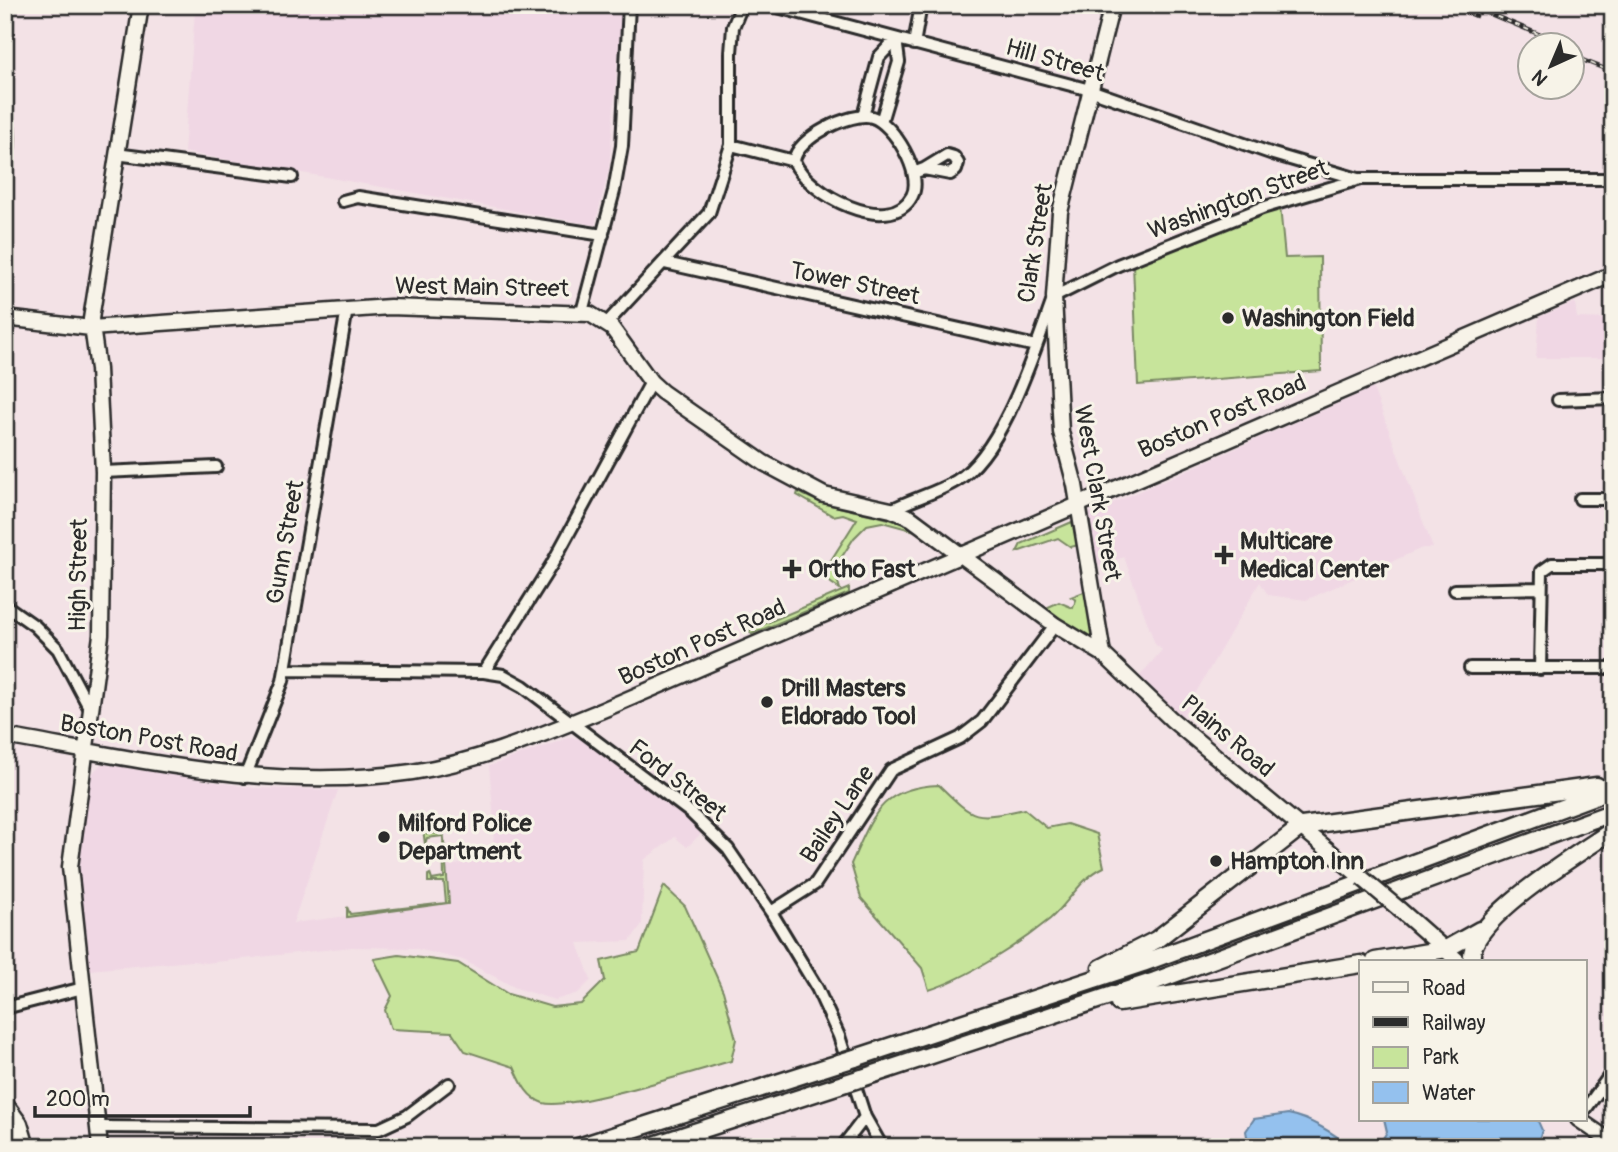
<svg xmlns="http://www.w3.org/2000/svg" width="1618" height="1152" font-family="Pangolin,sans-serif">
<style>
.built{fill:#f0d7e4}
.green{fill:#c7e49b;stroke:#798863;stroke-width:2}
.water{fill:#94c1ee;stroke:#6a85a0;stroke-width:2}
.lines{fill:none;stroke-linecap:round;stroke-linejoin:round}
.minor-casing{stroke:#2b2b2b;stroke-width:16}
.major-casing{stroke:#2b2b2b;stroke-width:19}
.highway-casing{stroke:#2b2b2b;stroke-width:21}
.minor{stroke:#f7f3e8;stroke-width:10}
.major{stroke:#f7f3e8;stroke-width:14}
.highway{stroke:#f7f3e8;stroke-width:16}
.rail-casing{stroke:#2b2b2b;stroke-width:4.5}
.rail{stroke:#f7f3e8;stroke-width:2;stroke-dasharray:5;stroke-linecap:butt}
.major-bridge-casing{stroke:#2b2b2b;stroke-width:19;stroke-linecap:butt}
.highway-bridge-casing{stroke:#2b2b2b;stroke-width:21;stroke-linecap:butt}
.major-bridge{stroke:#f7f3e8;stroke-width:14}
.highway-bridge{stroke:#f7f3e8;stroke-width:16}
.poi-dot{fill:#2b2b2b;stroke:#f7f3e8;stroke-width:2.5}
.labels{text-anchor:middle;stroke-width:6;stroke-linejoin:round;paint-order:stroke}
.street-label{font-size:24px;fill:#2b2b2b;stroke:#f7f3e8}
.poi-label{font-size:24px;font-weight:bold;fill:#2b2b2b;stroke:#f7f3e8;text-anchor:start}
</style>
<rect width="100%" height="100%" fill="#f3e2e6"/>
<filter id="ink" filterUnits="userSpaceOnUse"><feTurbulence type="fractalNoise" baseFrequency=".0143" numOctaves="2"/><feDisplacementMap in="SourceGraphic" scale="14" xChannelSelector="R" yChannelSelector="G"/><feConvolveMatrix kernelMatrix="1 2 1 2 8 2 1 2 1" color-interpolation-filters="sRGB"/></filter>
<g filter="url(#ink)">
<path class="built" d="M 170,5 L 622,5 L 609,169 L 595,225 L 184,152 L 195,11 Z
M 1575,302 L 1577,318 L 1613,319 L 1613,358 L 1536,358 L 1539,317 Z
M 1373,388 L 1433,548 L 1422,548 L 1306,600 L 1268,595 L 1260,582 L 1181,718 L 1138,678 L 1162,650 L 1155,644 L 1124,557 L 1094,568 L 1088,514 Z
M 571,737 L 584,740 L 704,831 L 687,847 L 675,837 L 644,860 L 642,924 L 630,941 L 578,943 L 591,980 L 578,993 L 555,1000 L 516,988 L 463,960 L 413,948 L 352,947 L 206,963 L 193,961 L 89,970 L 78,872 L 79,843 L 92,774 L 101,764 L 255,788 L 338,790 L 293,923 L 449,903 L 446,867 L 493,857 L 494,821 L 489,766 Z"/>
<path class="green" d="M 5,90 C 17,119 22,151 5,180 Z
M 1280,206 L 1285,258 L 1320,257 L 1321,371 L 1138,385 L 1133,264 Z
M 798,492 C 836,514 881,509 919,532 L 882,522 L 867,525 L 854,538 L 834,569 L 840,589 L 821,576 L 857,519 L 843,514 L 833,516 L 797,495 Z
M 1072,522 L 1078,545 L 1071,547 L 1058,538 L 1017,552 L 1021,544 Z
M 849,588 L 849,593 L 752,634 L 748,631 Z
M 1086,591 L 1097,643 L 1044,609 L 1059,602 L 1073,608 L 1076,600 L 1071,597 Z
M 939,785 C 975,820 974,820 1024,809 L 1047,828 L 1067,824 L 1097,834 L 1104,867 C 1079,879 1070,902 1050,919 C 1018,945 967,978 929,990 L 922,968 L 861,898 L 851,864 C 873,816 880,787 939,785 Z
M 443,827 L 449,903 L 347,917 L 347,907 L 350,914 L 446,903 L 444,882 L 428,882 L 428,875 L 430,874 L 432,880 L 444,878 L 443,836 L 427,838 L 425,844 L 423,829 L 426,829 L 427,834 L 443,833 Z
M 664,886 L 685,906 L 723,991 L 736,1039 L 731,1061 C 698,1070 570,1111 543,1103 C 526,1097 521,1082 514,1067 L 465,1051 L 452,1032 L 391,1029 L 385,1010 L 392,996 L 374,959 L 399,955 L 458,963 L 508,994 L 552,1007 L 581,1004 L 605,980 L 601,961 L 639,952 Z"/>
<path class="water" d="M 1288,1114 C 1309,1118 1334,1133 1350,1147 L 1239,1147 L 1248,1142 L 1246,1131 L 1254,1119 Z
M 1384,1119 L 1537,1119 L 1542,1130 L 1539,1141 L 1530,1147 L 1377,1147 L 1387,1132 Z"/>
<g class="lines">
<g class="minor-casing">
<path id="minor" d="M 770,5 L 1090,90 L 1273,154 L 1358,179
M 914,44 L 921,5
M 863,116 L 879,57 L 896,39 L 899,62 L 881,122
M 731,145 L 794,161 C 796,138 852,111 872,117 C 893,123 924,174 912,196 C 890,238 807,194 794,161
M 116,154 L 292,177
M 916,172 L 924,169 L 950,174 L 956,170 L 958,163 L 954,157 L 947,155 L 924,169
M 343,201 L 358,197 L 603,235
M 665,263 L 1036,346
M 582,312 L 614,191 L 622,146 L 629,5
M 607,323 L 709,213 L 731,145 L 731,53 L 733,27 L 742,5
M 1558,400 L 1613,398
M 103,472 L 216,467
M 1580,499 L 1613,499
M 891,510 C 912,499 936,493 956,481 C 1004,453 1035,348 1054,297 L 1118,265 L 1262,208 L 1360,179 L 1613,179
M 1455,590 L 1540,588
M 5,605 L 35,626 L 58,649 L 91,711
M 1470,668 L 1613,668
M 1540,669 L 1542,571 L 1552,564 L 1613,564
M 286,670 L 484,672 L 503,675 L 523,686 L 690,812 L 728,849 L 771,912 L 817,988 L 839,1036 L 865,1117 L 882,1147
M 484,672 L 552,564 L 651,382
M 245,777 L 283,681 L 347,309
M 771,912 L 815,884 L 891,770 L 960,738 L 982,721 L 1055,625
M 5,1008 L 83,988
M 1585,1110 L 1613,1071
M 98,1127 L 379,1129 L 407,1116 L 449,1084
M 842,1147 L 865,1117"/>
</g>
<g class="major-casing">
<path id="major" d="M 5,318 L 91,328 L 390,307 L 590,314 L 612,328 L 651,382 L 662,392 L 764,463 L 824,495 L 891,510 L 911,518 L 1055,625 L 1103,654 L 1171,719 L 1362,878
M 1103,654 L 1075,485 L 1061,432 L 1054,297 L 1060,212 L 1112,5
M 5,736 C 141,760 274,792 412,772 C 479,762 543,734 605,709 L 1613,274
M 1399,909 L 1458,961
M 1578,1119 L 1613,1143
M 100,1147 L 70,867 L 101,635 L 103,472 L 98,369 L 91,319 L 141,5"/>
</g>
<g class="highway-casing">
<path id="highway" d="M 1375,961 L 1446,949 L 1480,930
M 1472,961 C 1465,920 1581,853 1613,830
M 1101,968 L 1156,940 L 1302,826 L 1597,786
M 1119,1003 L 1361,964
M 855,1058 L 1143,963 L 1613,789
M 862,1078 L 1155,981 L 1613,812
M 5,1105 L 19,1124 L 26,1147
M 578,1147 L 839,1063
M 648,1147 L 846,1083"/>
</g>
<use href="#minor" class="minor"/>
<use href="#major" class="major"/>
<use href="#highway" class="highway"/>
<g class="rail-casing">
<path id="rail" d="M 1450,5 L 1476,16
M 1469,5 L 1567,46
M 1572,56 L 1613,72"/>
</g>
<use href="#rail" class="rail"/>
<g class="major-bridge-casing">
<path id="major-bridge" d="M 1362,878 L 1399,909"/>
</g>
<g class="highway-bridge-casing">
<path id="highway-bridge" d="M 839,1063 L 855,1058
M 846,1083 L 862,1078"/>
</g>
<use href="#major-bridge" class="major-bridge"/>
<use href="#highway-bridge" class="highway-bridge"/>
</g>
</g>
<g class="poi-dot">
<circle cx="1228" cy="318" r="7"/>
<path d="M1220.5 544.5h7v7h7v7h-7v7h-7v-7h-7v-7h7z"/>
<path d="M788.5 558.5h7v7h7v7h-7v7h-7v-7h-7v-7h7z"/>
<circle cx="767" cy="702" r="7"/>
<circle cx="384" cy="837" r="7"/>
<circle cx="1216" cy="861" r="7"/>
</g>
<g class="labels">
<g class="street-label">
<text transform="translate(1055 60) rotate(16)" y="8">Hill Street</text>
<text transform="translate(1238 199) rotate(-20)" y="8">Washington Street</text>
<text transform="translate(1035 243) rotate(-81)" y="8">Clark Street</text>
<text transform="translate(855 283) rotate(12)" y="8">Tower Street</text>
<text transform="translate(482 287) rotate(1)" y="8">West Main Street</text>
<text transform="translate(1222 416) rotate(-23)" y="8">Boston Post Road</text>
<text transform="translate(1098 493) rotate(80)" y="8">West Clark Street</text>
<text transform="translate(285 542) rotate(-80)" y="8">Gunn Street</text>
<text transform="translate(78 575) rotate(-89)" y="8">High Street</text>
<text transform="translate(702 642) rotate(-24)" y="8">Boston Post Road</text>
<text transform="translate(1228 736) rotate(40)" y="8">Plains Road</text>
<text transform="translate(149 738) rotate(10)" y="8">Boston Post Road</text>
<text transform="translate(678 780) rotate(38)" y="8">Ford Street</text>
<text transform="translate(837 814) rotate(-56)" y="8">Bailey Lane</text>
</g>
<g class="poi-label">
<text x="1242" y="326">Washington Field</text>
<text x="1240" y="549">Multicare<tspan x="1240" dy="28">Medical Center</tspan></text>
<text x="808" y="577">Ortho Fast</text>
<text x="781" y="696">Drill Masters<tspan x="781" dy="28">Eldorado Tool</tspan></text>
<text x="398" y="831">Milford Police<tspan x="398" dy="28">Department</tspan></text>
<text x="1230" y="869">Hampton Inn</text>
</g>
</g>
<rect width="1618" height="1152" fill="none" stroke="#f7f3e8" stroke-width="28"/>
<rect x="14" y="14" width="1590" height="1124" fill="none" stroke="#2b2b2b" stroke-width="2.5" filter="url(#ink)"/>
<rect x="1359" y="960" width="228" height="161" fill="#f7f3e8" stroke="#a5a39c" stroke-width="2"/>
<rect x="1373" y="982" width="35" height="10" fill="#f7f3e8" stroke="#a5a39c" stroke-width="2"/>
<text x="1422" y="995" font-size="21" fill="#2b2b2b">Road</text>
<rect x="1373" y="1017" width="35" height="10" fill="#2b2b2b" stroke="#a5a39c" stroke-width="2"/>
<text x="1422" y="1030" font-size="21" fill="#2b2b2b">Railway</text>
<rect x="1373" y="1047" width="35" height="21" fill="#c7e49b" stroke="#a5a39c" stroke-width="2"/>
<text x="1422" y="1064" font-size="21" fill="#2b2b2b">Park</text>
<rect x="1373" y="1082" width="35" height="21" fill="#94c1ee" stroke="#a5a39c" stroke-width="2"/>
<text x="1422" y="1100" font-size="21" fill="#2b2b2b">Water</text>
<g transform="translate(1551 66) rotate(224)"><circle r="33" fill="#f7f3e8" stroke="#a5a39c" stroke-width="2"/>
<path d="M0-5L12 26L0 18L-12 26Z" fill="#2b2b2b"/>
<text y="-10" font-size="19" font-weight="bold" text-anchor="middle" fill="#2b2b2b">N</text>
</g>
<path d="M35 1106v10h215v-10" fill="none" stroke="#2b2b2b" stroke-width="3.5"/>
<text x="46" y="1106" font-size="21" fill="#2b2b2b" stroke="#f7f3e8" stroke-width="5" paint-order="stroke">200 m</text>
</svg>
